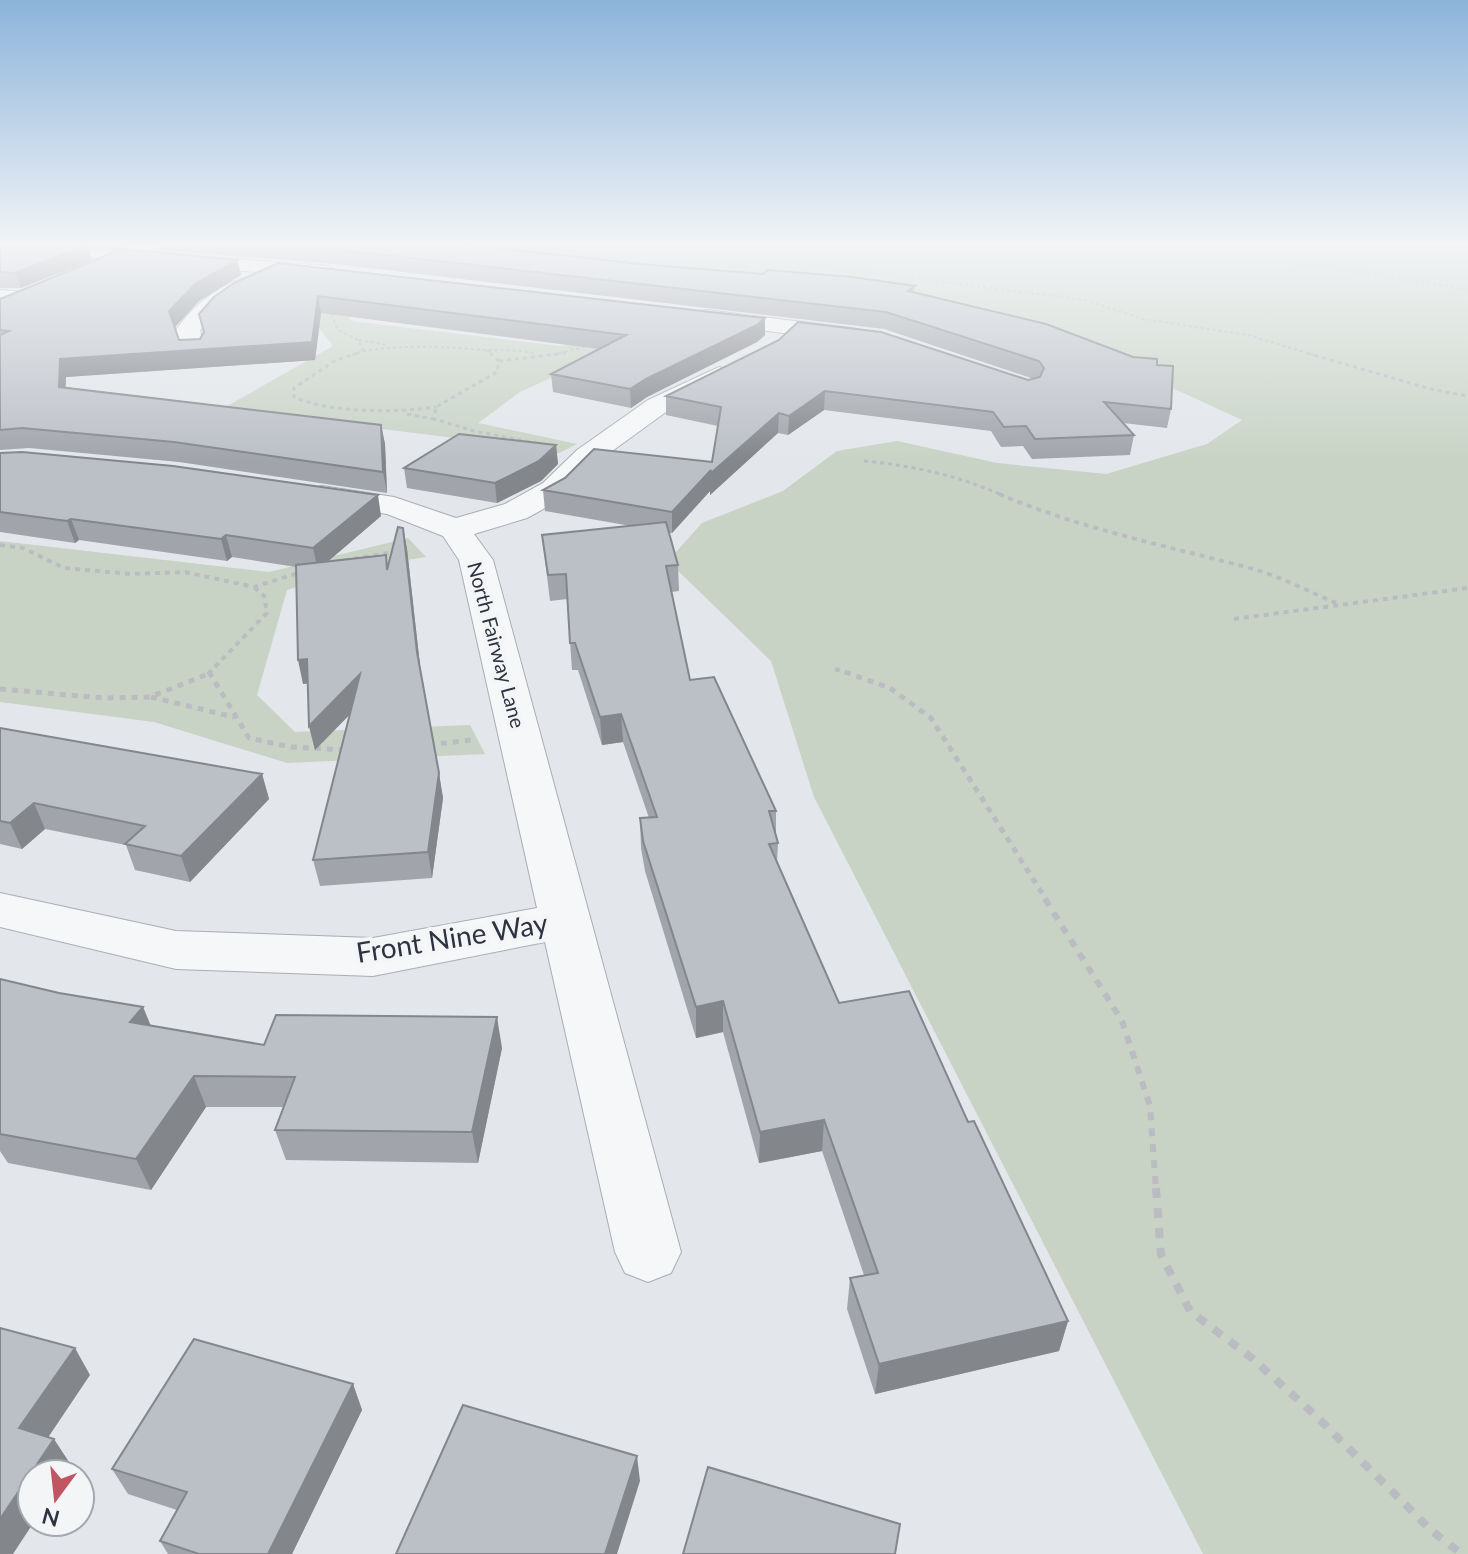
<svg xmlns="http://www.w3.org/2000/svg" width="1468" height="1554" font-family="Lato,sans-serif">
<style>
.green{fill:#c8d3c5}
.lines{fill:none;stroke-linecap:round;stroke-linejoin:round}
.service-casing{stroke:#a9adb4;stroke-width:2}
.minor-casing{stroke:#a9adb4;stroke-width:2}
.tertiary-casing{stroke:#a9adb4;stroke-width:2}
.path-far5{stroke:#babcc1;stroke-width:2;stroke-dasharray:3 3;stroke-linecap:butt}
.path-far4{stroke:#babcc1;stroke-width:3;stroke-dasharray:4 4;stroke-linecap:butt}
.path-far3{stroke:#babcc1;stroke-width:4;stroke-dasharray:5 5;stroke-linecap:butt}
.path-far2{stroke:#babcc1;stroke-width:5;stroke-dasharray:6 6;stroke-linecap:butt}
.path-far1{stroke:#babcc1;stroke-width:6;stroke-dasharray:8 8;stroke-linecap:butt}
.path{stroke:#babcc1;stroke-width:8;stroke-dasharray:10 10;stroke-linecap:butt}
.service{fill:#f6f7f8;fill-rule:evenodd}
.minor{fill:#f6f7f8;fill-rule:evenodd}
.tertiary{fill:#f6f7f8;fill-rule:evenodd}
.wall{fill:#a1a4aa}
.shaded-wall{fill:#83868b}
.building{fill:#bbbfc6;stroke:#83868b;stroke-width:2}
.labels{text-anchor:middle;stroke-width:8;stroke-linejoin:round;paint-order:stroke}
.far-street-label{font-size:20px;fill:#2d3340;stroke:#f3f5f7}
.near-street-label{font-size:28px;fill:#2d3340;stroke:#f3f5f7}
</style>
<rect width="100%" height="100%" fill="#e3e6ea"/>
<path class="green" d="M 382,242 L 1468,242 L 1468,1554 L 1203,1554 L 814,797 L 771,661 L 668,561 L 702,523 L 783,491 L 837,451 L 897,441 L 997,463 L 1106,474 L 1207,444 L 1242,420 L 1142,374 L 1060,329 Z
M 316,309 L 347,312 L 351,321 L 560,346 L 678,320 L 520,392 L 478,423 L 577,444 L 557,454 L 503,444 L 222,409 L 333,346 L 319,328 Z
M 408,538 L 426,557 L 349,569 L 287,590 L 257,695 L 295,732 L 470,725 L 485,754 L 287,763 L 154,722 L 0,702 L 0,541 L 269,572 Z"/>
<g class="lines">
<g class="service-casing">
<path id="service" d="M 0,243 L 128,254 L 133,257 L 128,260 L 0,249 Z
M 0,290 L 28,292 L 34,296 L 28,300 L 0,298 Z"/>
</g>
<g class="minor-casing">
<path id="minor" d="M 181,255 L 328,266 L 338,272 L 328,278 L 174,265 L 171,261 L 174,257 Z
M 252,276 L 259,278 L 263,282 L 259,286 L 224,306 L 200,330 L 205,350 L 202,355 L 184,355 L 176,330 C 194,304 221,283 252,276 Z
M 706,310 L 852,328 L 860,330 L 864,335 L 860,340 L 852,342 L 698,322 L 695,317 L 698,312 Z
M 719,367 L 728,370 L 732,375 L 728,380 L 666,412 L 597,462 L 565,497 L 527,518 L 474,534 L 493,560 L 681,1252 L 671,1273 L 648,1282 L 625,1273 L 615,1252 L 545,942 L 373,976 L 176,969 L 0,927 L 0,893 L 176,931 L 373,938 L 537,908 L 459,560 L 443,536 L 387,514 L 311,502 L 307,495 L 311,488 L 322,486 L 394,497 L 456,518 L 505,504 L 543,483 L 577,450 L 648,400 Z"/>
</g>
<g class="tertiary-casing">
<path id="tertiary" d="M 144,242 L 171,242 L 0,315 L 0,300 Z"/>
</g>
<path class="path-far5" d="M 632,242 L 1085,300 L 1144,319 L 1248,335 L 1314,355
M 1130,242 L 1256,261 L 1333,267 L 1468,290
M 329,309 L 338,330 L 358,340 L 363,351 L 352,355
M 359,340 L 388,345
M 487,350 L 492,355
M 363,351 C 404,345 442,346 483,350 C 500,351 516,349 533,353
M 553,355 L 592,345"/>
<path class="path-far4" d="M 358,353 L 336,360 L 294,388 L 294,397 C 329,413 398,413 436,407
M 490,353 L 499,361 L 497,372 L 436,407 L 434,419 L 474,431 L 542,444
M 1307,353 L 1434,390 L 1468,396
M 499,361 L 566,353
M 407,414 L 434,419
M 864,461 C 914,466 957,475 1004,496"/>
<path class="path-far3" d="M 999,494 C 1081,529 1168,546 1253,569 C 1282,577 1311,593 1339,604
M 0,545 L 23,548 L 64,568 L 131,574 L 185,572 L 254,587 L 301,572
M 334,562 L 394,552
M 1234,619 L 1468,588
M 835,669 L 851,674
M 208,674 L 267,613 L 264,596 L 254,587"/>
<path class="path-far2" d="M 209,672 L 249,738 L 291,747 L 347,750
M 845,672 L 890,688 L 931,718 L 1047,901
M 0,689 L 104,698 L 150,697 L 208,674
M 151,697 L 234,717
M 429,745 L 471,740"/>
<path class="path-far1" d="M 1045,899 L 1122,1021 L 1150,1106 L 1156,1190"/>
<path class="path" d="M 1156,1188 L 1161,1255 L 1190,1311 L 1253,1359 L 1316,1416 L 1433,1532 L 1462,1554"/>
<use href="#service" class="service"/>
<use href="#minor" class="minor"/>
<use href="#tertiary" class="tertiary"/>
</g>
<path class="wall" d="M 0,242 L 135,242 L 116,250 L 88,248 L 92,260 L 21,288 L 0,288 Z
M 157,242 L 444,242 L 640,264 L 915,286 L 914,292 L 1157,365 L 1171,409 L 1167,428 L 1123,423 L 1134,435 L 1130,455 L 1032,459 L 1023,446 L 1001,447 L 991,431 L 824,410 L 788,435 L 778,433 L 710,495 L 710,491 L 672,533 L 669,533 L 678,565 L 679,591 L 671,592 L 690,680 L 776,811 L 776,836 L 778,843 L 777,863 L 839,1003 L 968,1122 L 1068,1321 L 1059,1351 L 875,1394 L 847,1309 L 850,1278 L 864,1275 L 822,1151 L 759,1163 L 723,1032 L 696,1038 L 645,871 L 641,848 L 640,818 L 649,818 L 623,742 L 602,745 L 578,670 L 572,670 L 567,599 L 550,601 L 542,535 L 631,526 L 545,511 L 543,490 L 712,462 L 718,426 L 666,415 L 666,396 L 1028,380 L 1034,379 L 884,329 L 335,264 L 159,250 Z
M 241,275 L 199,301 L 175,327 L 179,340 L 200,339 L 234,283 L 765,335 L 757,342 L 647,397 L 631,408 L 553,392 L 551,374 L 599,349 L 321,313 L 315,360 L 66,377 L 65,387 L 381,425 L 385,444 L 387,493 L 179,462 L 29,448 L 0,450 L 0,299 Z
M 556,445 L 558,464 L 541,481 L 497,503 L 407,488 L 404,468 Z
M 0,453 L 381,516 L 327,562 L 388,565 L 403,528 L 407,549 L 421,674 L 443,798 L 432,878 L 320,886 L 313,860 L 350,714 L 315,750 L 309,726 L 308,683 L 303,684 L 296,567 L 232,557 L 227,561 L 79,540 L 75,543 L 0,532 Z
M 0,728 L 262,774 L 269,799 L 190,882 L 135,870 L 126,845 L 45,829 L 22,849 L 0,844 Z
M 0,979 L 59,993 L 143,1007 L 151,1026 L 264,1045 L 502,1048 L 478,1163 L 286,1160 L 275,1130 L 284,1107 L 206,1107 L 151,1190 L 8,1163 L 0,1151 Z
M 353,1384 L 362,1410 L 292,1554 L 168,1554 L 160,1541 L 177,1510 L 128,1494 L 112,1469 Z"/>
<path class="shaded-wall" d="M 114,242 L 135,242 L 116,250 Z
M 87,245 L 92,260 L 21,288 L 15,273 Z
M 237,260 L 241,275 L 199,301 L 174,328 L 169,311 L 195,284 Z
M 318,296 L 321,313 L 315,360 L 66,377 L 65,405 L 59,387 L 60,359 L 312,342 Z
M 765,318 L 765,335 L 757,342 L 647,397 L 631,408 L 630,389 L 646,379 Z
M 825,391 L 824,410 L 788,435 L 789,416 Z
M 779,413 L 778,433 L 710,495 L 710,491 L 672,533 L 672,512 L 711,470 Z
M 381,425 L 385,444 L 387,493 L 383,472 Z
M 556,445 L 558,464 L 541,481 L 497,503 L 495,483 Z
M 378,495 L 381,516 L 318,570 L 313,548 Z
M 71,519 L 79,540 L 75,543 L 67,521 Z
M 403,528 L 407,549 L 421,675 L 417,652 Z
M 226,535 L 232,557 L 227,561 L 221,539 Z
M 307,659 L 313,683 L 303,684 L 298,660 Z
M 360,674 L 366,698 L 315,750 L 309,726 Z
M 621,714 L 623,742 L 602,745 L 600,717 Z
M 439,773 L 443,798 L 432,878 L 428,852 Z
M 262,774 L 269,799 L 190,882 L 181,856 Z
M 34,803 L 45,829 L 22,849 L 10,823 Z
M 723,1001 L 723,1032 L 696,1038 L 696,1007 Z
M 143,1007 L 155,1037 L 130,1022 Z
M 497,1017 L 502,1048 L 478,1163 L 472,1132 Z
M 194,1076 L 206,1107 L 151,1190 L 136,1159 Z
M 824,1120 L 822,1151 L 759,1163 L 760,1132 Z
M 1068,1321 L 1059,1351 L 875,1394 L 879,1364 Z
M 75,1348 L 90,1375 L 37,1454 L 19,1428 Z
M 353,1384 L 362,1410 L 292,1554 L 268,1554 Z
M 54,1439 L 71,1465 L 65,1474 L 32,1474 L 32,1522 L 34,1522 L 13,1554 L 0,1554 L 0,1519 Z
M 637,1456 L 640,1481 L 617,1554 L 605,1554 Z"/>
<path class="building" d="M 0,242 L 57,242 L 87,245 L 15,273 L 0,272 Z
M 245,242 L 444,242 L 640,264 L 763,274 L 768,270 L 852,277 L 915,286 L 908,291 L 1046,324 L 1133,357 L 1157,359 L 1157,365 L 1173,366 L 1171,409 L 1104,402 L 1134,435 L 1035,439 L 1026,426 L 1004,427 L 993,412 L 825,391 L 789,416 L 779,413 L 710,474 L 711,470 L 672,512 L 543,490 L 565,478 L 594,449 L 712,462 L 721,407 L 666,396 L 779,340 L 798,322 L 881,332 L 1028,380 L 1040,377 L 1044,368 L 1039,361 L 886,312 L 332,249 Z
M 122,249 L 237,260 L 195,284 L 169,311 L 179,340 L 200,339 L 204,332 L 199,314 L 214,297 L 234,283 L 278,263 L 765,318 L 757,325 L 646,379 L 630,389 L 551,374 L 626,335 L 318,296 L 312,342 L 60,359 L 59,387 L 381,425 L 383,472 L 174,442 L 22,428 L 0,430 L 0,335 L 9,331 L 0,330 L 0,299 Z
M 459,434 L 556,445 L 539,461 L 495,483 L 404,468 Z
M 22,452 L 173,466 L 378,495 L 313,548 L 226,535 L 221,539 L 71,519 L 67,521 L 0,512 L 0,453 Z
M 666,522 L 678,565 L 666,566 L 690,680 L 714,677 L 776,811 L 769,811 L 778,843 L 769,844 L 839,1003 L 909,991 L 968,1122 L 974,1121 L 1068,1321 L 879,1364 L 850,1278 L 878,1273 L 824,1120 L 760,1132 L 723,1001 L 696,1007 L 643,841 L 640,818 L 657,817 L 621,714 L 600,717 L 575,643 L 570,643 L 566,574 L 548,575 L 542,535 Z
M 398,527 L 403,528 L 417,652 L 439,773 L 428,852 L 313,860 L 360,674 L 309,726 L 307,659 L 298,660 L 296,565 L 386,555 L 387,570 Z
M 0,728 L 262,774 L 181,856 L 125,844 L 145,826 L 34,803 L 10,823 L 0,821 Z
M 0,979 L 59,993 L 143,1007 L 130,1022 L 264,1045 L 276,1015 L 497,1017 L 472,1132 L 275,1130 L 295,1077 L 194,1076 L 136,1159 L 0,1134 Z
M 0,1328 L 75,1348 L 19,1428 L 54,1439 L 0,1519 Z
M 194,1339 L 353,1384 L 268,1554 L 199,1554 L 160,1541 L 187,1492 L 112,1469 Z
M 463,1405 L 637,1456 L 605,1554 L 396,1554 Z
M 708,1467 L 900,1524 L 895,1554 L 683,1554 Z"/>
<linearGradient id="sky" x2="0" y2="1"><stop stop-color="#8cb3da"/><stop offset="0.53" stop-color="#f2f4f6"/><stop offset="1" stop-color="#f2f4f6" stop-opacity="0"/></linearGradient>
<rect width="1468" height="460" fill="url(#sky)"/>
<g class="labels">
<g class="far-street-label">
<text transform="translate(496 645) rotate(75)" y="7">North Fairway Lane</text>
</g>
<g class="near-street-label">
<text transform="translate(452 938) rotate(-9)" y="10">Front Nine Way</text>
</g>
</g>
<g transform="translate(56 1498) rotate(195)"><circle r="38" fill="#f3f5f7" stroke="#a4a7ae" stroke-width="2"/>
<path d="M0-6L14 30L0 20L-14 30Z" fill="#c15663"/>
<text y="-12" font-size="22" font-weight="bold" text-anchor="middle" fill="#2d3340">N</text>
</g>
</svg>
